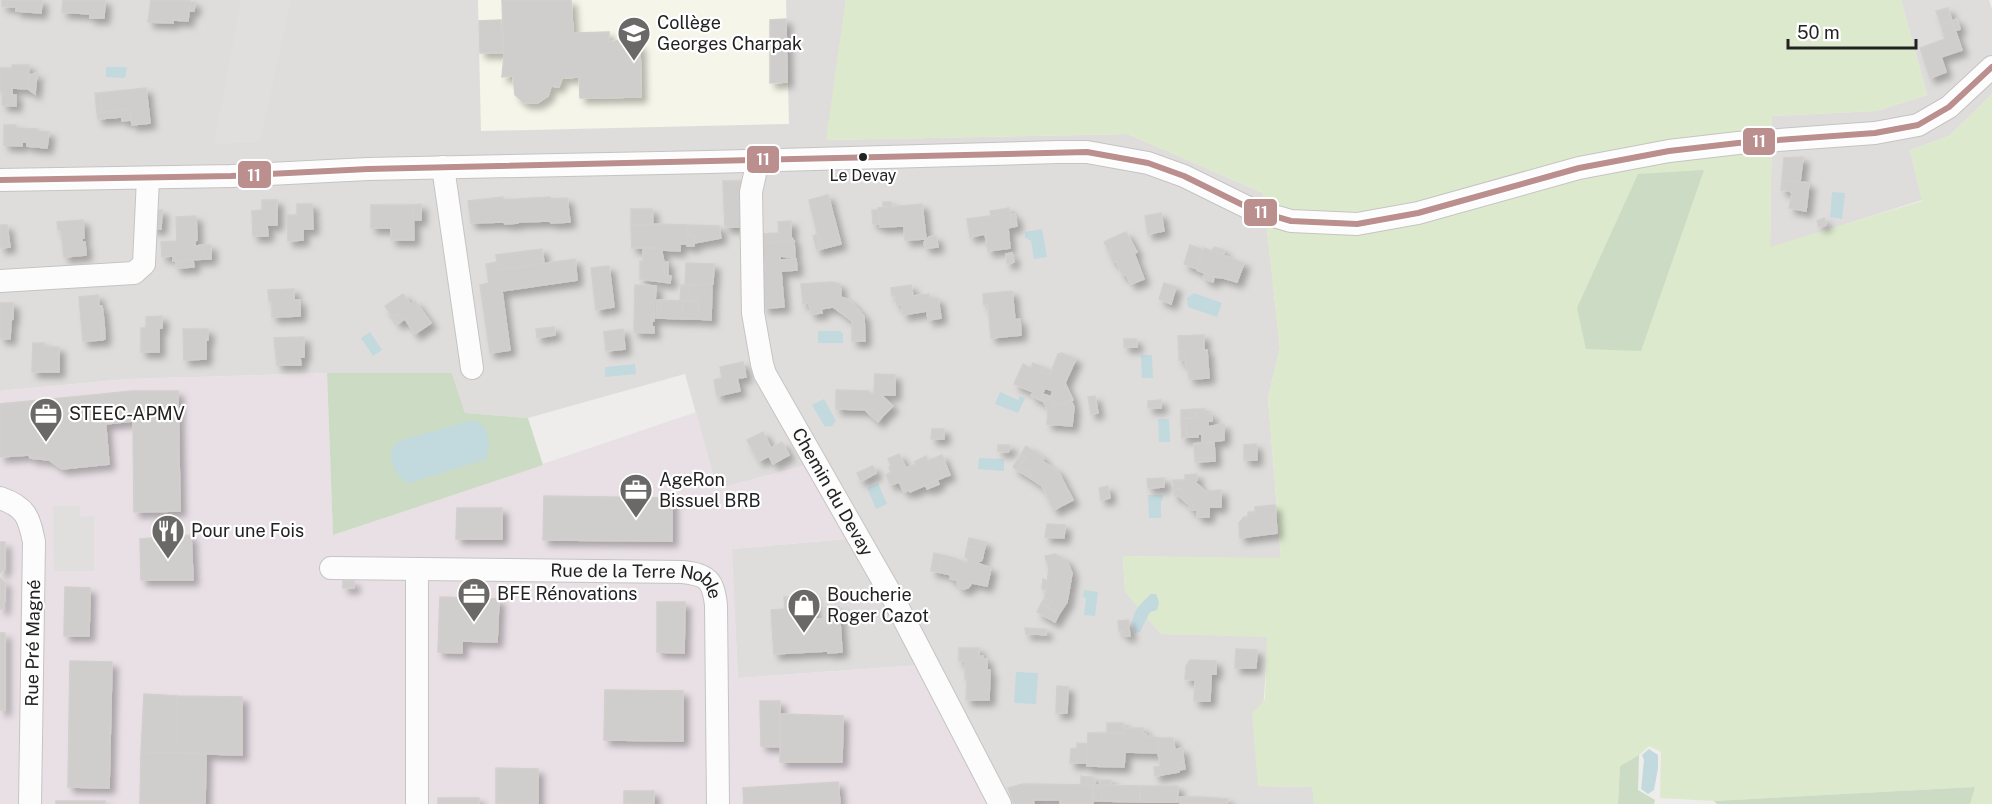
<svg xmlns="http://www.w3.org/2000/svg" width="1992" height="804" font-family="'Public Sans',sans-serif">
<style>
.residential{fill:#dfdddc}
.industrial{fill:#e8e0e5}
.education{fill:#f6f5e9}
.grass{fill:#dde9cd}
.forest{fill:#ccdbc3}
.parking{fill:#e0dfde}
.water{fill:#c2d9de}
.building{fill:#d0cecc;stroke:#d2cfcd;stroke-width:1.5;filter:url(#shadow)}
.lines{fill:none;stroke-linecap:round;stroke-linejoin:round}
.minor-casing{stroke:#c5c4c3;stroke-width:24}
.minor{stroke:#fdfcfc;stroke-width:22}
.bus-1-casing{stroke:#fff;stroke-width:10}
.bus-1{stroke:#bc8f8f;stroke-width:6}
.bus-dot{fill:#222;stroke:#fff;stroke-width:2}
.labels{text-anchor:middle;stroke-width:4.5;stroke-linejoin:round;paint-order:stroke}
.bus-label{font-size:16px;fill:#222;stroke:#fff}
.poi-label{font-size:18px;fill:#222;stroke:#fff;text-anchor:start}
.street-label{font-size:18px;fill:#222;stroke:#fff}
.line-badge{stroke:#fff;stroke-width:2}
.badge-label{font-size:16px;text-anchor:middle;font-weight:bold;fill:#fff}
</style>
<defs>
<filter id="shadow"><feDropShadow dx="5.5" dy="5.5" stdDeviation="3" flood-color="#0004"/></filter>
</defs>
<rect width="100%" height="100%" fill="#efedeb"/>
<path class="residential" d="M 0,0 L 846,0 L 827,140 L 1128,134 L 1263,193 L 1280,348 L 1268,398 L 1281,559 L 1123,556 L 1125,591 L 1161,634 L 1268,636 L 1258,786 L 1313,787 L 1314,804 L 994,804 L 921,665 L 738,678 L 731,549 L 846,539 L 810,464 L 717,489 L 685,374 L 528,418 L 465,413 L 452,373 L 327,373 L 127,379 L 0,391 Z
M 1901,0 L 1989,0 L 1992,9 L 1992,94 L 1949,136 L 1910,150 L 1922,200 L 1770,248 L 1772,116 L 1876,111 L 1927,95 Z"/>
<path class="industrial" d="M 327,373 L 333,535 L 696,412 L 717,489 L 810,464 L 846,539 L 732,549 L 738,678 L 921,665 L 994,804 L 0,804 L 0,391 L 127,379 Z"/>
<path class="education" d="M 478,0 L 786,0 L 789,124 L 481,131 Z"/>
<path class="grass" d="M 846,0 L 1901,0 L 1927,95 L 1876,111 L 1772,116 L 1770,247 L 1922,201 L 1910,150 L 1949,136 L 1992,94 L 1992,804 L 1970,804 L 1974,787 L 1714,801 L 1660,798 L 1661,752 L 1649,746 L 1639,755 L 1620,766 L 1618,804 L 1314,804 L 1312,787 L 1258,786 L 1252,714 L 1265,699 L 1267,637 L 1161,634 L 1125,592 L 1123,556 L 1281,558 L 1268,398 L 1280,348 L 1263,193 L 1128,134 L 826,140 Z"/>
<path class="forest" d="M 1704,170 L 1641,351 L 1586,349 L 1577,308 L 1638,174 Z
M 327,373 L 452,373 L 465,413 L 528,418 L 543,465 L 333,535 Z
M 1639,755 L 1638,790 L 1655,800 L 1654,804 L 1618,804 L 1620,766 Z
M 1975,787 L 1970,804 L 1717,804 L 1714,801 Z"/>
<path class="parking" d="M 241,0 L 291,0 L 260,142 L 214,144 Z
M 53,506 L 80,506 L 80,517 L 94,516 L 94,571 L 54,571 Z"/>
<path class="water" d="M 106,67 L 127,67 L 125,78 L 106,77 Z
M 1832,192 L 1845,193 L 1842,219 L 1830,217 Z
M 1042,229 L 1047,257 L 1034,259 L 1031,241 L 1025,238 L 1025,232 Z
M 1194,293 L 1222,303 L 1217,317 L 1188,307 L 1187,298 Z
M 818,331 L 841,331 L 841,333 L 843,333 L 843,343 L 818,343 Z
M 370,332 L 382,350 L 373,356 L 361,338 Z
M 1141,355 L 1152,355 L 1153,378 L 1142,378 Z
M 635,364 L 636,374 L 605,377 L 605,367 Z
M 1000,392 L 1018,400 L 1020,396 L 1025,398 L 1018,413 L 995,404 Z
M 824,399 L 836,421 L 831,427 L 828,426 L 825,427 L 812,405 Z
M 1158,419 L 1169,419 L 1170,442 L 1159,442 Z
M 474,420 C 491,428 491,443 486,459 L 410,483 C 398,480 388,461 392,449 C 393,447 398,443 399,441 Z
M 979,458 L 1004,459 L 1004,471 L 978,469 Z
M 878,483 L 887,504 L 876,509 L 867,488 Z
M 1148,495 L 1163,495 L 1163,499 L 1161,501 L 1161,518 L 1149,518 Z
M 1084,590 L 1098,592 L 1095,616 L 1084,615 L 1086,599 L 1083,596 Z
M 1151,594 L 1156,594 L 1159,602 L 1157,610 L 1150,612 L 1140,632 L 1135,633 C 1127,616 1139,605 1151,594 Z
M 1016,672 L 1038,673 L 1036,704 L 1014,703 Z
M 1649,749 L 1658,755 L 1658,768 L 1654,790 L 1648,794 L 1641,789 L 1644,760 L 1642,755 Z"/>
<path class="building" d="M 2,0 L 42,0 L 41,13 L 16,11 L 16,7 L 2,6 Z
M 63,0 L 105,0 L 104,18 L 90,18 L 90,14 L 62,12 Z
M 151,0 L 190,1 L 188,21 L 173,20 L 173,23 L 148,22 Z
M 502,0 L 571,0 L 573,33 L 609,32 L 609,42 L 630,39 L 640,45 L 641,97 L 580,98 L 579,77 L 562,78 L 559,87 L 551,86 L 548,96 L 537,103 L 524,103 L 515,95 L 513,76 L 502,77 L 504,56 Z
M 190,2 L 195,2 L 194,11 L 189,11 Z
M 1948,8 L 1952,21 L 1941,25 L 1936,11 Z
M 786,19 L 787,82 L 770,83 L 770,20 Z
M 1957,19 L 1960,29 L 1955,31 L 1952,21 Z
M 501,20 L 502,53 L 480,53 L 479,21 Z
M 1952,21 L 1962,50 L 1941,57 L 1946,72 L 1930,78 L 1920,48 L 1945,39 L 1941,25 Z
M 12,65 L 29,65 L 28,89 L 12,88 L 12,95 L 16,95 L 16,106 L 2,105 L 3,92 L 0,92 L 0,68 L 12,68 Z
M 37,73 L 35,94 L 28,89 L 29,75 Z
M 146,88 L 150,123 L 132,125 L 130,109 L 102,112 L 100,93 Z
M 95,93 L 100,93 L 102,112 L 97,113 Z
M 130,109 L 131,120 L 122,121 L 122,117 L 98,119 L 97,113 Z
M 4,125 L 16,125 L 16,128 L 38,129 L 38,131 L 49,132 L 47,148 L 27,146 L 27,142 L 22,142 L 22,146 L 4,145 Z
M 1803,157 L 1800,182 L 1782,180 L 1784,158 Z
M 1782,180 L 1809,183 L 1806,211 L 1789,208 L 1792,194 L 1790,191 L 1781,190 Z
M 723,181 L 741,181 L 743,227 L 725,227 Z
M 828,195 L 841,244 L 821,249 L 809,200 Z
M 503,197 L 503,200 L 550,197 L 551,199 L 567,198 L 570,222 L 551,223 L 550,221 L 518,222 L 518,223 L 505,224 L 504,222 L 471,223 L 468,201 Z
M 262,200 L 277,200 L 277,225 L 267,225 L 268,236 L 253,236 L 252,211 L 262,210 Z
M 883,202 L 891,202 L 892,207 L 883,207 Z
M 297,204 L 312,204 L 313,229 L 303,229 L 303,240 L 288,241 L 287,215 L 297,215 Z
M 421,204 L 421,220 L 413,220 L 413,205 Z
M 922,204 L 926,239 L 905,240 L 904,226 L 880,227 L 878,208 Z
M 371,205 L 413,205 L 414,240 L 391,240 L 391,228 L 371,228 Z
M 1009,208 L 1012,227 L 1008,228 L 1010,248 L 988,251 L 985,234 L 970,237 L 967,219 L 998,215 L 998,210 Z
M 631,209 L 652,209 L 653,225 L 631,225 Z
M 152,210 L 162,210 L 161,229 L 151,228 Z
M 872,210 L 878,210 L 879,224 L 873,224 Z
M 998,210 L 998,215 L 991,216 L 990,211 Z
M 1161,213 L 1164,231 L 1148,234 L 1145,216 Z
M 1015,214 L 1017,226 L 1012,227 L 1010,215 Z
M 196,216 L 197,240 L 195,241 L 195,246 L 204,245 L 205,259 L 173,261 L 173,256 L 162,257 L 161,242 L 177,241 L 176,217 Z
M 1824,218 L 1826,225 L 1819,227 L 1817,221 Z
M 83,220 L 84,238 L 82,238 L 82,243 L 85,242 L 86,255 L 64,257 L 61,230 L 58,230 L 57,222 Z
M 791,221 L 791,237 L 794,241 L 760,243 L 760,234 L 779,233 L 778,222 Z
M 653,224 L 688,225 L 687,244 L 680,244 L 680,251 L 662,250 L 661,248 L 632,248 L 631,225 Z
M 0,225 L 7,225 L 10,247 L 0,248 Z
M 688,225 L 719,226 L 721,238 L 694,243 L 694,236 L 687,235 Z
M 1126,232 L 1137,252 L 1134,253 L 1144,279 L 1131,284 L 1126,274 L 1123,276 L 1116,261 L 1113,262 L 1109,252 L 1113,251 L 1108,240 Z
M 818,234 L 821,249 L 817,250 L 813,236 Z
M 687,235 L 694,236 L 694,246 L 687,246 Z
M 936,236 L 938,247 L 925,248 L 924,242 L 929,237 Z
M 1108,240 L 1113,251 L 1109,252 L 1104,242 Z
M 794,241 L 795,258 L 780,256 L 780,260 L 796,259 L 797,270 L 781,271 L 784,307 L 764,308 L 760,243 Z
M 204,245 L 211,245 L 211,259 L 205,259 Z
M 1190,245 L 1203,250 L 1197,269 L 1184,264 Z
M 1214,247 L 1224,250 L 1223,255 L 1212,251 Z
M 643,248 L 661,248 L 664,262 L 664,275 L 671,276 L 670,283 L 640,279 L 640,261 L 643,261 Z
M 1204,248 L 1244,263 L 1237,282 L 1223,278 L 1214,277 L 1197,270 Z
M 542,249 L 544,263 L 498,270 L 496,255 Z
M 1012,253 L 1014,262 L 1007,264 L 1006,254 Z
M 575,259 L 577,280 L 502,291 L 510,350 L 490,353 L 480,285 L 489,283 L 486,264 L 497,262 L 498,270 Z
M 193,260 L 194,267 L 176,268 L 176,261 Z
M 664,262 L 668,262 L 668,275 L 664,275 Z
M 686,263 L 714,264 L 713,284 L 685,285 Z
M 609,266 L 614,307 L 596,310 L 591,268 Z
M 1205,274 L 1214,277 L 1213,282 L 1203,278 Z
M 832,282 L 840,284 L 841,297 L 849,300 L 864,316 L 865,341 L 852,341 L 852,321 L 833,307 L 821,309 L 822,313 L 811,314 L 809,303 L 803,304 L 801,284 Z
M 1164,283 L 1176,287 L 1171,304 L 1159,299 Z
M 712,284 L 711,320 L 698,319 L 699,301 L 688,301 L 689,285 Z
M 635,285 L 656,286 L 654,321 L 652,321 L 652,327 L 654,327 L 654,333 L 634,332 Z
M 681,285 L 689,285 L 688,301 L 680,301 Z
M 911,285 L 913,296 L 929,294 L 930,299 L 938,298 L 941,318 L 928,320 L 927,311 L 903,315 L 902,304 L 897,305 L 895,295 L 892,296 L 891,288 Z
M 294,289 L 294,300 L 300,300 L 300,316 L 272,317 L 272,301 L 269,301 L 268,290 Z
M 1012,291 L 1015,320 L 1020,319 L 1021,335 L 991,338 L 988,304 L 984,305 L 983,294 Z
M 403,294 L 411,305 L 415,301 L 431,323 L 415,334 L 405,319 L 403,320 L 398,314 L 393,317 L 385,306 Z
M 98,295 L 99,306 L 102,306 L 104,322 L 100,323 L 102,340 L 83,341 L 79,297 Z
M 657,300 L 661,300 L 660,318 L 656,318 Z
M 661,300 L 683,301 L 682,319 L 660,318 Z
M 683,301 L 699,301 L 698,319 L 682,319 Z
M 0,303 L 13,303 L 13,319 L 11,320 L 10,339 L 0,338 Z
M 398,314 L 403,320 L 398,324 L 393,317 Z
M 162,316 L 162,328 L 159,328 L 159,352 L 141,352 L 141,328 L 146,328 L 146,317 Z
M 104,322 L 105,339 L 102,340 L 100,323 Z
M 554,327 L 555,335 L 537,338 L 536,329 Z
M 183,329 L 208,329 L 208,340 L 206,340 L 206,359 L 184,360 Z
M 623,329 L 625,349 L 606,351 L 604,332 Z
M 1204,335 L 1204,350 L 1207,350 L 1209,378 L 1189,379 L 1189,370 L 1186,370 L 1185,351 L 1179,351 L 1178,336 Z
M 304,337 L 304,357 L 300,357 L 301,365 L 277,365 L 274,338 Z
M 1124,339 L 1136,339 L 1137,347 L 1124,347 Z
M 33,343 L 44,343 L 44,347 L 59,347 L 59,372 L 32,372 Z
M 1179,351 L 1185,351 L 1185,360 L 1179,360 Z
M 1062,353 L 1076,359 L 1065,383 L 1073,400 L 1055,407 L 1051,397 L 1053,391 L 1045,388 L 1040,400 L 1031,396 L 1033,392 L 1014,384 L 1023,364 L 1031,368 L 1033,363 L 1043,367 L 1041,372 L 1050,375 L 1058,354 Z
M 743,362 L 746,377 L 737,378 L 740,391 L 717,396 L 714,380 L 722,378 L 720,367 Z
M 1043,367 L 1051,371 L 1050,375 L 1041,372 Z
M 875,374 L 895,375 L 895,395 L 881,395 L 893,406 L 882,417 L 874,410 L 836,409 L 836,390 L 868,391 L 871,394 L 874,394 Z
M 133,391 L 178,391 L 180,511 L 134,512 L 133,421 L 106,424 L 103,394 Z
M 103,394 L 109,464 L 62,469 L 49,460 L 30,458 L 29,455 L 0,457 L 0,404 Z
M 1043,394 L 1051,397 L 1044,402 L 1040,400 Z
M 1095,396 L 1098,413 L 1091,414 L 1088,397 Z
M 1051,397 L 1055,407 L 1048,410 L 1044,402 Z
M 1071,400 L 1074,407 L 1072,426 L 1047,424 L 1048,410 Z
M 1161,400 L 1161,408 L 1148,408 L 1148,401 Z
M 1196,409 L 1205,409 L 1205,414 L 1212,414 L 1212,421 L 1208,421 L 1208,427 L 1224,424 L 1224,440 L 1202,443 L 1202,434 L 1198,434 L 1198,437 L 1187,437 L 1186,418 L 1196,418 Z
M 1196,409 L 1196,418 L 1181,419 L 1181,410 Z
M 865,410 L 874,410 L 882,417 L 878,422 Z
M 1186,418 L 1187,437 L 1182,438 L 1181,419 Z
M 932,429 L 944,429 L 944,439 L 931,439 Z
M 763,432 L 771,448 L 782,442 L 789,455 L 773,464 L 769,456 L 759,461 L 747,440 Z
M 1202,443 L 1214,443 L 1215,458 L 1195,458 L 1194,444 Z
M 1256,444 L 1257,460 L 1244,460 L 1244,445 Z
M 998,445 L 1009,445 L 1011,447 L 1008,452 L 998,451 Z
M 1026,446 L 1044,458 L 1042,461 L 1058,471 L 1073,500 L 1054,510 L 1042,486 L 1030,478 L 1032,474 L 1020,467 L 1026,457 L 1021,454 Z
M 899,454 L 906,468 L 916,464 L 914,462 L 926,456 L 928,461 L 935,458 L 944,477 L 910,492 L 906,483 L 899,482 L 891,485 L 886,475 L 891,472 L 889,467 L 891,466 L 888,459 Z
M 1021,454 L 1026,457 L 1017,470 L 1013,467 Z
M 942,455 L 950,475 L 944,477 L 935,458 Z
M 1195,458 L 1215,458 L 1215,461 L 1195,462 Z
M 873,466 L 876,473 L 871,476 L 868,468 Z
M 1020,467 L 1032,474 L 1030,478 L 1017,470 Z
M 868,468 L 871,476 L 861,481 L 857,473 Z
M 1197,474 L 1197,480 L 1195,482 L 1205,491 L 1221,490 L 1221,507 L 1209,507 L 1209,517 L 1197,517 L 1197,510 L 1193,510 L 1193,503 L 1181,492 L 1181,489 L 1174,489 L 1173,480 L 1185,480 L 1185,475 Z
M 1164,478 L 1164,487 L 1148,488 L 1147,479 Z
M 937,480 L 939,484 L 927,489 L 926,485 Z
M 899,482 L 906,483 L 909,490 L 904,492 Z
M 1108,486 L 1110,498 L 1101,500 L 1099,488 Z
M 1174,489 L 1182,490 L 1181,492 L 1193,503 L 1193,510 L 1190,510 L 1189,505 L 1179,496 L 1174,496 Z
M 544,496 L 672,498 L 672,541 L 543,540 Z
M 1275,505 L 1277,533 L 1240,538 L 1239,523 L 1244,517 L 1248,517 L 1248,512 L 1255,512 L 1255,507 Z
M 457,508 L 502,508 L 502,539 L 456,539 Z
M 1047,524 L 1065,525 L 1064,538 L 1045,537 Z
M 191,535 L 193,580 L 141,580 L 140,539 Z
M 969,538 L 981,541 L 979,548 L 967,547 Z
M 981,541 L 986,542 L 982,560 L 978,562 L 977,563 L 991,568 L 987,586 L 972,583 L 968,588 L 962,589 L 958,586 L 957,580 L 950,579 L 951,575 L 938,572 L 942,555 L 955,558 L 967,564 L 969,560 L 965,557 L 967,547 L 979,548 Z
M 0,542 L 5,542 L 5,569 L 0,573 Z
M 934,553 L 942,555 L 938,572 L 931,571 Z
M 1055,554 L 1067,561 L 1072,573 L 1067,602 L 1059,614 L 1048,607 L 1052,600 L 1044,599 L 1049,582 L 1047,582 L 1049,569 L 1045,556 Z
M 0,578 L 5,583 L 4,609 L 0,609 Z
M 1043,579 L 1049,582 L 1048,588 L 1046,587 L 1045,589 L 1042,589 Z
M 343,581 L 354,581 L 354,588 L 343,588 Z
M 65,587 L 90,588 L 89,636 L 64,636 Z
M 813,596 L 815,619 L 826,619 L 825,608 L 839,607 L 842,652 L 828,653 L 828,651 L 774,654 L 771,610 L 785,609 L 784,597 Z
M 440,597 L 499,599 L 497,642 L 462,641 L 462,653 L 438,652 Z
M 1044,599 L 1052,600 L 1048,607 L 1041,604 Z
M 657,602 L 685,602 L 684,653 L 657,652 Z
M 1041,604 L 1059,614 L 1055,622 L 1037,612 Z
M 1128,620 L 1130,636 L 1124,636 L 1123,631 L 1119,631 L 1118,621 Z
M 1025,628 L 1037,629 L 1037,634 L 1026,634 Z
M 1037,629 L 1046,629 L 1046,635 L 1037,634 Z
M 0,633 L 5,633 L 5,710 L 0,710 Z
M 959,648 L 979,648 L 979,656 L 983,656 L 983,659 L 987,659 L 987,670 L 990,670 L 989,700 L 966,700 L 967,679 L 965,679 L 965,661 L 959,661 Z
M 1236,649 L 1257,650 L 1256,668 L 1235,668 Z
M 1190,660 L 1216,661 L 1216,674 L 1211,674 L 1210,701 L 1194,701 L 1195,680 L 1185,679 L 1186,666 Z
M 70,661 L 112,662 L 109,788 L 68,787 Z
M 1057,686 L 1068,687 L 1067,713 L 1056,713 Z
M 605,690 L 683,691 L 683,741 L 604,740 Z
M 144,694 L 177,696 L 176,753 L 141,752 Z
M 177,696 L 242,697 L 242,755 L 176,753 Z
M 760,701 L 780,701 L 780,747 L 761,746 Z
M 781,714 L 843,716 L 842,762 L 780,762 Z
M 1107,723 L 1123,723 L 1124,733 L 1107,733 Z
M 1124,728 L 1143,728 L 1143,734 L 1146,734 L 1146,736 L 1159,738 L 1158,753 L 1125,752 L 1124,767 L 1087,766 L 1088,733 L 1124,733 Z
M 1159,738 L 1173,738 L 1175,750 L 1182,748 L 1184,762 L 1177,763 L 1179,772 L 1162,775 L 1158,753 Z
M 1077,743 L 1088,744 L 1087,763 L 1070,763 L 1071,749 L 1077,748 Z
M 141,752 L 206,753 L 205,804 L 140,804 Z
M 1184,762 L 1185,769 L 1179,770 L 1177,763 Z
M 1160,766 L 1162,775 L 1155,776 L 1154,767 Z
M 496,768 L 538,769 L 538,804 L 496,804 Z
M 1081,776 L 1087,777 L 1086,785 L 1081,785 Z
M 1087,777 L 1093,777 L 1093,780 L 1095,780 L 1095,785 L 1086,785 Z
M 1100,780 L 1111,780 L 1111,786 L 1100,785 Z
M 838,782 L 840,804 L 744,804 L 743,788 Z
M 1023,784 L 1093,785 L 1093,804 L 1060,804 L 1060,800 L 1033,800 L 1034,804 L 1014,804 L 1008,788 Z
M 1093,785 L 1101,785 L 1102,801 L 1093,801 Z
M 1101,785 L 1140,786 L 1140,802 L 1102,801 Z
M 1140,786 L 1178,786 L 1178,802 L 1140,802 Z
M 624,791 L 654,791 L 654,804 L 624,804 Z
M 1180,797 L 1202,797 L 1228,799 L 1227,804 L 1180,804 Z
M 438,798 L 479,798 L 479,804 L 438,804 Z
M 56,801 L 105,801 L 105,804 L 56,804 Z"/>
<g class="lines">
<g class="minor-casing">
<g id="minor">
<path id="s1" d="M 758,160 L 751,192 L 753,313 L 762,364 L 765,374 L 893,598 L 1000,804"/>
<path d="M 443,167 L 472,368"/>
<path d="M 0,180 L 231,176 L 368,169 L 709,162 L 1058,152 L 1087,152 L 1148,163 L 1184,176 L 1253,210 L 1291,221 L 1357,224 L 1418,213 L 1579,168 L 1669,151 L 1738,143 L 1875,133 L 1918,125 L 1949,107 L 1992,67"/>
<path d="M 0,281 L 134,273 L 144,264 L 148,178"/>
<path d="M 0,498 C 26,507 29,517 34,542 L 30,804"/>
<path id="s2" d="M 331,568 L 683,572 C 708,575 713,580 716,605 L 718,804"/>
<path d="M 417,569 L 417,804"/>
</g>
</g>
<use href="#minor" class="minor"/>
<g class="bus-1-casing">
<path id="bus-1" d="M 0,180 L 231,176 L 368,169 L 1087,152 L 1148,163 L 1184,176 L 1253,210 L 1291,221 L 1357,224 L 1418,213 L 1579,168 L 1669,151 L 1738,143 L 1875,133 L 1918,125 L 1949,107 L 1992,67"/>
</g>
<use href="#bus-1" class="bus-1"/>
</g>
<defs>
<g id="school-pin" transform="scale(1.725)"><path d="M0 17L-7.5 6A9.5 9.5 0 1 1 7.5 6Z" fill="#6a6968" stroke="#fff"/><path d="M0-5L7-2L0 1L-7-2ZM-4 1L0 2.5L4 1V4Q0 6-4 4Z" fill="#fff"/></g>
<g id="office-pin" transform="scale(1.725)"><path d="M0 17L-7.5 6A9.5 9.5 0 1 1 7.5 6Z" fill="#6a6968" stroke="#fff"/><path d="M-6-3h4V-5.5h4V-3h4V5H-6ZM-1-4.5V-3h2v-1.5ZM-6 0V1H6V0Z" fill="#fff"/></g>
<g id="restaurant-pin" transform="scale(1.725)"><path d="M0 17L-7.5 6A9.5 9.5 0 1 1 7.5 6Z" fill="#6a6968" stroke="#fff"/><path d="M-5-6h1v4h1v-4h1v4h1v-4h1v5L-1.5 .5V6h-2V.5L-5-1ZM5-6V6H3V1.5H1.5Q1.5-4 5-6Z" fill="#fff"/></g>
<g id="shop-pin" transform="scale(1.725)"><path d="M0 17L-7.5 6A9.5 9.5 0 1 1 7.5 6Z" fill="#6a6968" stroke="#fff"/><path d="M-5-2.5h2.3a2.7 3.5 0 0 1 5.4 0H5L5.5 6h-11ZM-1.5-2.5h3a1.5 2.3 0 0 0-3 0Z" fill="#fff"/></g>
</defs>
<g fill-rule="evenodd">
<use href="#school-pin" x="634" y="33"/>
<use href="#office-pin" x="46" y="414"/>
<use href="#office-pin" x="636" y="490"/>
<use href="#restaurant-pin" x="168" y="531"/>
<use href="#office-pin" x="474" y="594"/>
<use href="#shop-pin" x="804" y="605"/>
</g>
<circle class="bus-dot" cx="863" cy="157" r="5"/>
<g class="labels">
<g class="bus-label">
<text x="863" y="181">Le Devay</text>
</g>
<g class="poi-label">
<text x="657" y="29">Collège<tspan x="657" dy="21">Georges Charpak</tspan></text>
<text x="69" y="420">STEEC-APMV</text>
<text x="659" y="486">AgeRon<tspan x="659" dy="21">Bissuel BRB</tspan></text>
<text x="191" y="537">Pour une Fois</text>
<text x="497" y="600">BFE Rénovations</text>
<text x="827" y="601">Boucherie<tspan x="827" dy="21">Roger Cazot</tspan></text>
</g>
<g class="street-label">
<text dy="6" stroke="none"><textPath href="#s1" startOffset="352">Chemin du Devay</textPath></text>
<text dy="6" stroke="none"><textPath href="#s2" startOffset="309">Rue de la Terre Noble</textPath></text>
<text transform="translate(33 643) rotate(-89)" y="6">Rue Pré Magné</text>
</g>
</g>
<g class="line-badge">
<rect x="1742" y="127" width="34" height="29" rx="6" fill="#bc8f8f"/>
<rect x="746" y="145" width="34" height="29" rx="6" fill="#bc8f8f"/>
<rect x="237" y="160" width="35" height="29" rx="6" fill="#bc8f8f"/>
<rect x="1243" y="198" width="35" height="29" rx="6" fill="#bc8f8f"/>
</g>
<g class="badge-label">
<text x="1759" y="147">11</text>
<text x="763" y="165">11</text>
<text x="254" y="181">11</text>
<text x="1261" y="218">11</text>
</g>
<path d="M1788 39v9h128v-9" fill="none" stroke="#222222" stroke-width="3"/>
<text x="1797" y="39" font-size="18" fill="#222222" stroke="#ffffff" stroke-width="4.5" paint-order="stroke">50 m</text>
</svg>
